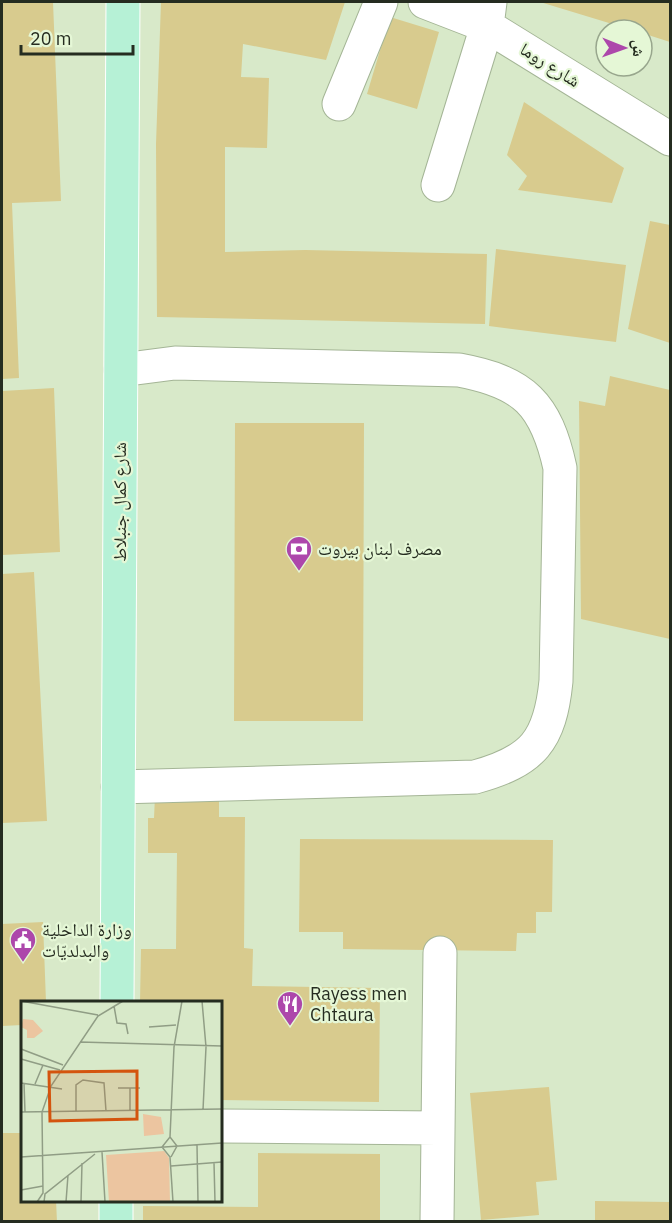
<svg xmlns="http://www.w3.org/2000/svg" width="672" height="1223" font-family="'IBM Plex Sans','Noto Naskh Arabic',sans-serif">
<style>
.building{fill:#d8cb8e}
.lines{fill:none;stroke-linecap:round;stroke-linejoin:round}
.minor-casing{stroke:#a4b596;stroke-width:35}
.major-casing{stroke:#fff;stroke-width:35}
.minor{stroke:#fff;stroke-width:33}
.major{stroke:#b6f1d6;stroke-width:33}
.labels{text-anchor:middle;stroke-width:4.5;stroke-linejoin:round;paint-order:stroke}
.street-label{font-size:18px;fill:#252c20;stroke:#e5f7d6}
.poi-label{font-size:18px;fill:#252c20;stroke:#e5f7d6;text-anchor:start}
.inset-road{fill:none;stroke:#909d85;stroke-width:1.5}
.view{fill:#d4540e;fill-opacity:0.15;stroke:#d4540e;stroke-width:3}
.inset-edge{fill:none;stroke:#252c20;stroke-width:3}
</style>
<rect width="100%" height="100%" fill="#d8e9c9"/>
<path class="building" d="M 2,2 L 53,2 L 61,201 L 12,203 L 19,378 L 2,379 Z
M 161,2 L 345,2 L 326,60 L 243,44 L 241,77 L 269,78 L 267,148 L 225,147 L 225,252 L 305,250 L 487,254 L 485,324 L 157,317 L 156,144 Z
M 540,2 L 670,2 L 670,42 L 642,33 L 642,30 L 632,30 Z
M 390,17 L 439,32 L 417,109 L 367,94 Z
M 524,102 L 624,168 L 612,203 L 518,190 L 527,176 L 507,155 Z
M 650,221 L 670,225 L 670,343 L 628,329 Z
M 496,249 L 626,265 L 616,342 L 489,326 Z
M 610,376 L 670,390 L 670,639 L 581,619 L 579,401 L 605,406 Z
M 54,388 L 60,552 L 2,555 L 2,391 Z
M 235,423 L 364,423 L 363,721 L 234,721 Z
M 34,572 L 47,821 L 2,823 L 2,574 Z
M 155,796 L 219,796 L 219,817 L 245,817 L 244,948 L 253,949 L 252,986 L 380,988 L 379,1102 L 220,1100 L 220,1002 L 140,1002 L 141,949 L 176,949 L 177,853 L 148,853 L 148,818 L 154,818 Z
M 300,839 L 553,840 L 552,912 L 536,912 L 536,933 L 517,933 L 516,951 L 343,949 L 343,932 L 299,932 Z
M 43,922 L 46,1002 L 22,1002 L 22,1025 L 2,1026 L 2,924 Z
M 549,1087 L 557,1180 L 536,1182 L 539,1215 L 481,1220 L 470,1093 Z
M 2,1133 L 22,1133 L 22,1200 L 56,1200 L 57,1222 L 2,1222 Z
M 258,1153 L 380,1154 L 380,1222 L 143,1222 L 143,1206 L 258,1207 Z
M 595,1201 L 670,1202 L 670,1222 L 595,1222 Z"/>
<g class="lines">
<g class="minor-casing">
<path id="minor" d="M 425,2 L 487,26 L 670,139
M 339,104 L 381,2
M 438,185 L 487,26 L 490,2
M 118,787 L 475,777 C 533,761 550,741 556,681 L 560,468 C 546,404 524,382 459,370 L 175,363 L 121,370
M 220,1126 L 437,1128
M 437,1222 L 440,953"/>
</g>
<g class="major-casing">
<path id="major" d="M 117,1002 L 123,2
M 116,1222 L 116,1200"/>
</g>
<use href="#minor" class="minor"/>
<use href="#major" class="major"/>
</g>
<defs>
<g id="bank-pin" transform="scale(1.35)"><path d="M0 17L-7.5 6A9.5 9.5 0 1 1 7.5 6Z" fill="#ad47ab" stroke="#e5f7d6"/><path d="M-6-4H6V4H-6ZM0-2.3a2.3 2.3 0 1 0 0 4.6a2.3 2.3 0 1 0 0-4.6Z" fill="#fff"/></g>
<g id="civic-pin" transform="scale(1.35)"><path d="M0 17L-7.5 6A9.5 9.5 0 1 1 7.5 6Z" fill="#ad47ab" stroke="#e5f7d6"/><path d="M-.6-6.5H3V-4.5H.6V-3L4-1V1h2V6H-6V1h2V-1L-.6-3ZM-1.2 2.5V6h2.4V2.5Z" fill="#fff"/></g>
<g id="restaurant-pin" transform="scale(1.35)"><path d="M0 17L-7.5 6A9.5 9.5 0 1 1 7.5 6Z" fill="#ad47ab" stroke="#e5f7d6"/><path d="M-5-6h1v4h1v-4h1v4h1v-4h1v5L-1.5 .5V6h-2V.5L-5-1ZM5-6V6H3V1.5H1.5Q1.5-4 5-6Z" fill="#fff"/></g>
</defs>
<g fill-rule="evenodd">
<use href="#bank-pin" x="299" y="549"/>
<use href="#civic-pin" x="23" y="940"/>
<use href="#restaurant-pin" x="290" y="1004"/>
</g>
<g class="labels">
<g class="street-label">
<text transform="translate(550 65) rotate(32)" y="6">شارع روما</text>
<text transform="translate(120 502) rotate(-90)" y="6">شارع كمال جنبلاط</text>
</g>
<g class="poi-label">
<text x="318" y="555">مصرف لبنان بيروت</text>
<text x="42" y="936">وزارة الداخلية<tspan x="42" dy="21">والبدلديّات</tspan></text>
<text x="310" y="1000">Rayess men<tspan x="310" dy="21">Chtaura</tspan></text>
</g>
</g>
<g transform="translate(21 1001)">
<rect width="201" height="201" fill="#d8e9c9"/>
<path d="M 2,18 L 12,19 L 22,30 L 13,37 L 6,37 L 6,29 L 0,26 ZM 122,113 L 140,116 L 143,133 L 123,135 ZM 143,150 L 148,157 L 149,201 L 88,201 L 85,154 Z" fill="#ecc5a0"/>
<path class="inset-road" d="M 0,0 L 77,14M 181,0 L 185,46 L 182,109M 93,5 L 96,22 L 105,23 L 107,33M 128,26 L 155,24M 59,41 L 201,45M 0,48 L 42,64M 0,58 L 39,69M 0,82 L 41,88M 3,82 L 4,111M 14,83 L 22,64M 97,87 L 119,87M 109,87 L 109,109M 55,110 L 55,84 L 62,79 L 83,82 L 85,110M 0,111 L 201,108M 149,136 L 156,145 L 150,156M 176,144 L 177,201M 81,151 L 84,201M 0,156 L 201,142M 193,162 L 194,201M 150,165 L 201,161M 0,189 L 22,185M 16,201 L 22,192 L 21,111 L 30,85 L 77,15 L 102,0M 23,201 L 24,193 L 74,153M 45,201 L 47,174M 60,201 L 61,162M 152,201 L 149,156 L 141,146 L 149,136 L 153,46 L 161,0"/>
<path class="view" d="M 116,70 L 116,118 L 29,120 L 28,71 Z"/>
<rect width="201" height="201" class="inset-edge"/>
</g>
<rect width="672" height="1223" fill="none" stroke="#252c20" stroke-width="6"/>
<g transform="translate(624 48) rotate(91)"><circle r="28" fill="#e5f7d6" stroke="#98a68d" stroke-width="1.5"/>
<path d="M0-4.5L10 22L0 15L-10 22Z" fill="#ad47ab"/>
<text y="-9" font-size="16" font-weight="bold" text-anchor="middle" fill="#252c20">ش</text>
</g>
<path d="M21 45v9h112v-9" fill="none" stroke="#252c20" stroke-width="3"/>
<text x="30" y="45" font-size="18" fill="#252c20" stroke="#e5f7d6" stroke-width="4.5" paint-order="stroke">20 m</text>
</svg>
